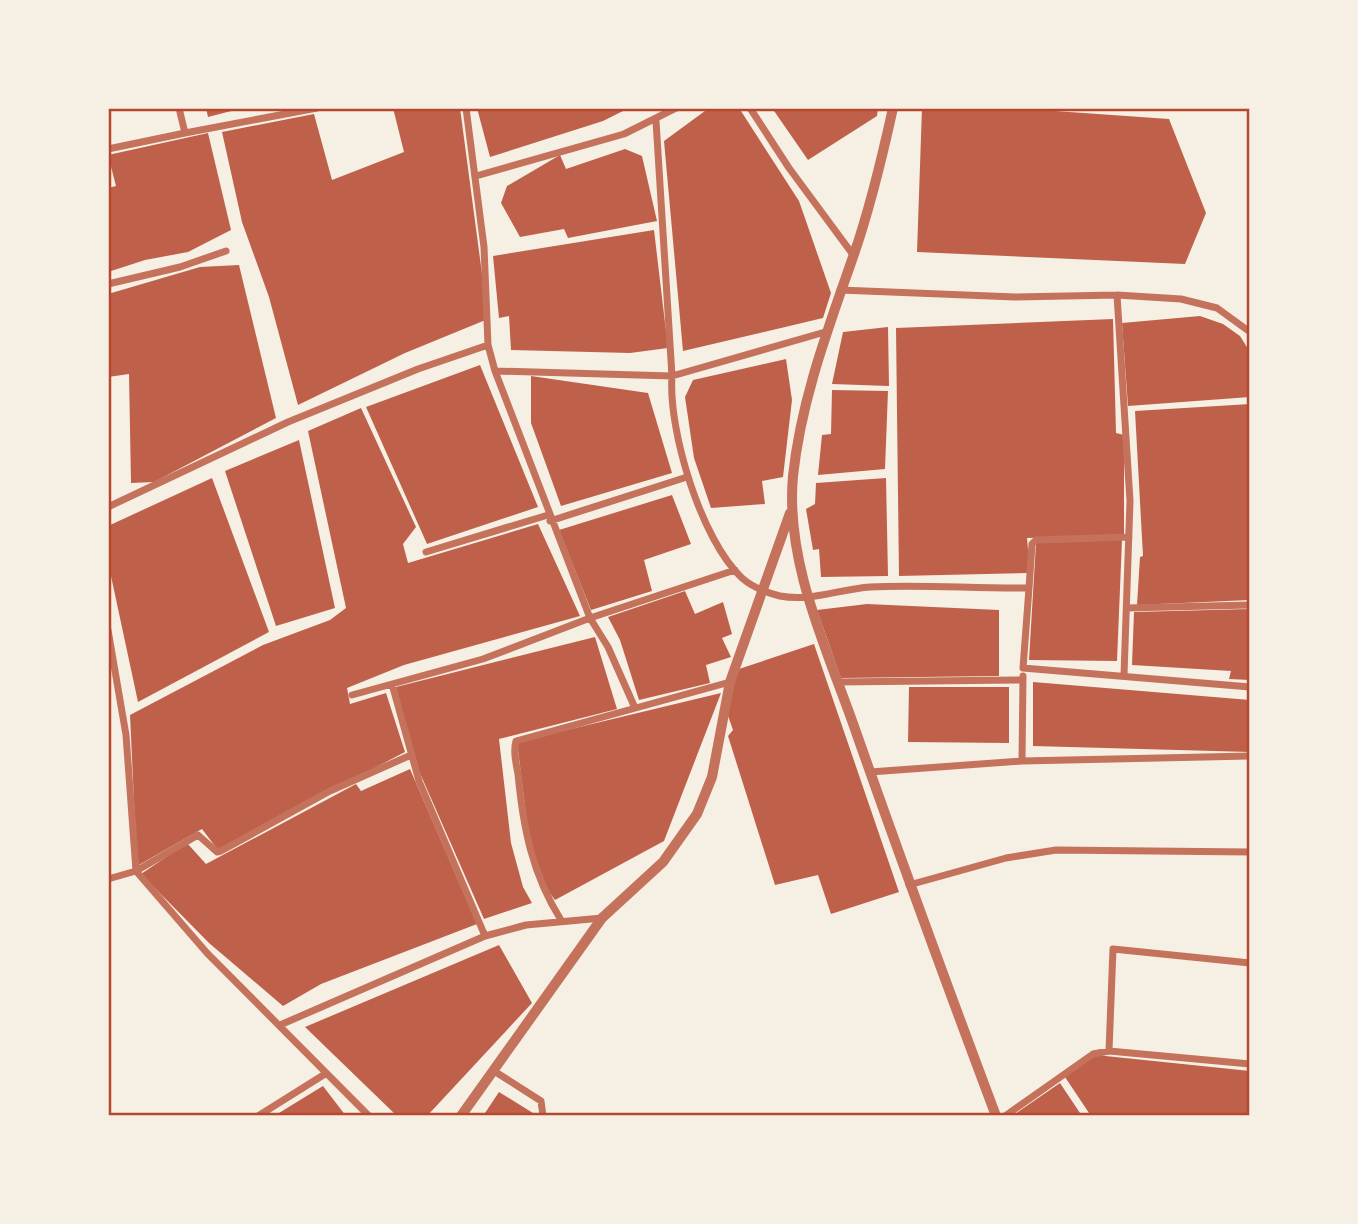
<svg xmlns="http://www.w3.org/2000/svg" width="1358" height="1224" font-family="'DM Sans',sans-serif">
<style>
.building{fill:#bf614a}
.lines{fill:none;stroke-linecap:round;stroke-linejoin:round}
.minor{stroke:#c5725c;stroke-width:7}
.tertiary{stroke:#c5725c;stroke-width:10}
.neatline{fill:none;stroke:#b5482f;stroke-width:2.5}
</style>
<rect width="100%" height="100%" fill="#f6efe4"/>
<path class="building" d="M 206,108 L 239,108 L 239,109 L 208,117 Z
M 393,108 L 460,108 L 488,319 L 405,353 L 298,405 L 269,297 L 242,222 L 222,132 L 314,114 L 332,180 L 404,152 Z
M 477,108 L 629,108 L 603,121 L 490,157 Z
M 709,108 L 739,108 L 799,201 L 831,293 L 823,318 L 683,351 L 664,141 Z
M 772,108 L 878,108 L 877,116 L 808,160 Z
M 922,108 L 1012,108 L 1169,119 L 1206,213 L 1185,264 L 917,252 Z
M 208,133 L 231,230 L 188,252 L 145,260 L 108,272 L 108,188 L 116,186 L 108,155 Z
M 625,149 L 642,156 L 657,221 L 568,238 L 564,229 L 520,237 L 501,203 L 507,186 L 560,155 L 566,169 Z
M 654,230 L 668,348 L 630,353 L 511,350 L 509,316 L 499,318 L 493,256 Z
M 239,265 L 276,418 L 154,482 L 131,483 L 129,374 L 108,377 L 108,294 L 200,267 Z
M 1200,316 L 1223,324 L 1240,336 L 1250,352 L 1250,397 L 1128,406 L 1122,323 Z
M 1113,319 L 1116,433 L 1124,435 L 1124,535 L 1027,538 L 1030,573 L 899,576 L 896,328 Z
M 888,327 L 889,386 L 832,384 L 843,332 Z
M 786,359 L 792,400 L 783,477 L 762,481 L 765,504 L 711,508 L 694,458 L 685,397 L 693,380 Z
M 480,365 L 538,507 L 427,544 L 366,407 Z
M 531,376 L 648,393 L 672,473 L 561,506 L 531,423 Z
M 832,390 L 888,391 L 885,469 L 818,475 L 822,435 L 831,434 Z
M 1250,404 L 1250,600 L 1137,605 L 1140,557 L 1143,556 L 1135,411 Z
M 361,408 L 416,527 L 403,544 L 408,563 L 538,524 L 580,616 L 404,665 L 347,688 L 350,704 L 386,693 L 405,752 L 218,850 L 202,829 L 137,866 L 130,715 L 263,645 L 330,620 L 346,608 L 308,431 Z
M 299,440 L 335,608 L 276,626 L 225,471 Z
M 212,478 L 269,632 L 138,702 L 108,562 L 108,526 Z
M 886,478 L 888,576 L 821,577 L 819,549 L 813,550 L 806,509 L 815,504 L 816,483 Z
M 672,495 L 691,544 L 644,560 L 652,591 L 591,610 L 559,530 Z
M 1122,540 L 1117,661 L 1029,660 L 1036,543 Z
M 685,591 L 695,614 L 723,602 L 732,634 L 722,638 L 731,657 L 706,665 L 710,683 L 639,700 L 620,640 L 608,617 Z
M 867,604 L 999,610 L 999,676 L 841,678 L 817,610 Z
M 1250,609 L 1250,680 L 1229,679 L 1231,671 L 1132,665 L 1134,612 Z
M 595,637 L 617,709 L 499,739 L 511,843 L 523,887 L 532,903 L 484,919 L 412,755 L 396,687 Z
M 814,644 L 899,892 L 831,914 L 818,875 L 775,885 L 728,736 L 733,730 L 726,710 L 739,669 Z
M 1033,682 L 1250,700 L 1250,752 L 1033,746 Z
M 909,687 L 1009,687 L 1009,743 L 908,742 Z
M 721,693 L 664,841 L 555,900 L 540,880 L 529,838 L 517,742 Z
M 410,769 L 477,924 L 321,984 L 283,1006 L 209,943 L 141,874 L 187,843 L 206,864 L 356,784 L 361,791 Z
M 499,945 L 532,1003 L 427,1116 L 397,1116 L 305,1027 Z
M 1096,1055 L 1250,1071 L 1250,1116 L 1091,1116 L 1065,1077 Z
M 1060,1083 L 1082,1116 L 1012,1116 Z
M 323,1086 L 346,1116 L 274,1116 Z
M 499,1092 L 533,1113 L 532,1116 L 483,1116 Z"/>
<g class="lines">
<path class="minor" d="M 179,108 L 185,133 L 317,108
M 466,108 L 484,247 L 488,345 L 495,371 L 672,376 L 656,121
M 750,108 L 789,168 L 854,256
M 108,149 L 185,133
M 476,176 L 624,134 L 676,108
M 108,284 L 180,267 L 226,251
M 840,290 L 1015,297 L 1117,295 L 1181,299 L 1217,308 L 1250,332
M 1117,295 L 1130,501 L 1124,675
M 825,332 L 672,376 C 668,430 701,540 742,578 C 752,587 768,593 780,596 C 810,602 840,589 870,587 C 922,584 976,589 1029,588 L 1023,668 L 1250,687
M 495,371 L 590,618 L 735,570
M 108,507 L 288,422 L 418,369 L 488,345
M 550,521 L 687,477
M 426,552 L 548,515
M 1029,588 L 1032,544 L 1036,540 L 1129,537
M 1127,608 L 1250,605
M 108,630 L 126,735 L 136,871 L 198,835 L 217,852 L 221,851 L 330,791 L 411,755
M 839,682 L 1023,680
M 392,684 L 419,781 L 485,936
M 352,695 L 483,659 L 590,618 L 608,647 L 635,708
M 1022,761 L 1023,676
M 870,772 L 1022,761 L 1250,756
M 108,879 L 136,871 L 207,953 L 369,1116
M 909,885 L 1006,858 L 1056,850 L 1250,852
M 561,920 C 532,874 523,827 518,774 C 516,763 513,751 516,741 L 730,682
M 280,1025 L 485,936 L 526,925 L 602,918
M 1109,1051 L 1113,949 L 1250,963
M 494,1071 L 541,1101 L 543,1116
M 258,1116 L 325,1074
M 1005,1116 L 1093,1054 L 1109,1051 L 1250,1064"/>
<path class="tertiary" d="M 893,108 C 882,158 870,209 853,257 C 828,329 801,400 793,476 C 785,564 828,651 856,732 C 901,860 948,988 996,1116
M 461,1116 L 602,918 L 663,862 L 697,814 L 712,777 L 730,682 L 790,513"/>
</g>
<rect width="1358" height="1224" fill="none" stroke="#f6efe4" stroke-width="220"/>
<rect x="110" y="110" width="1138" height="1004" class="neatline"/>
</svg>
